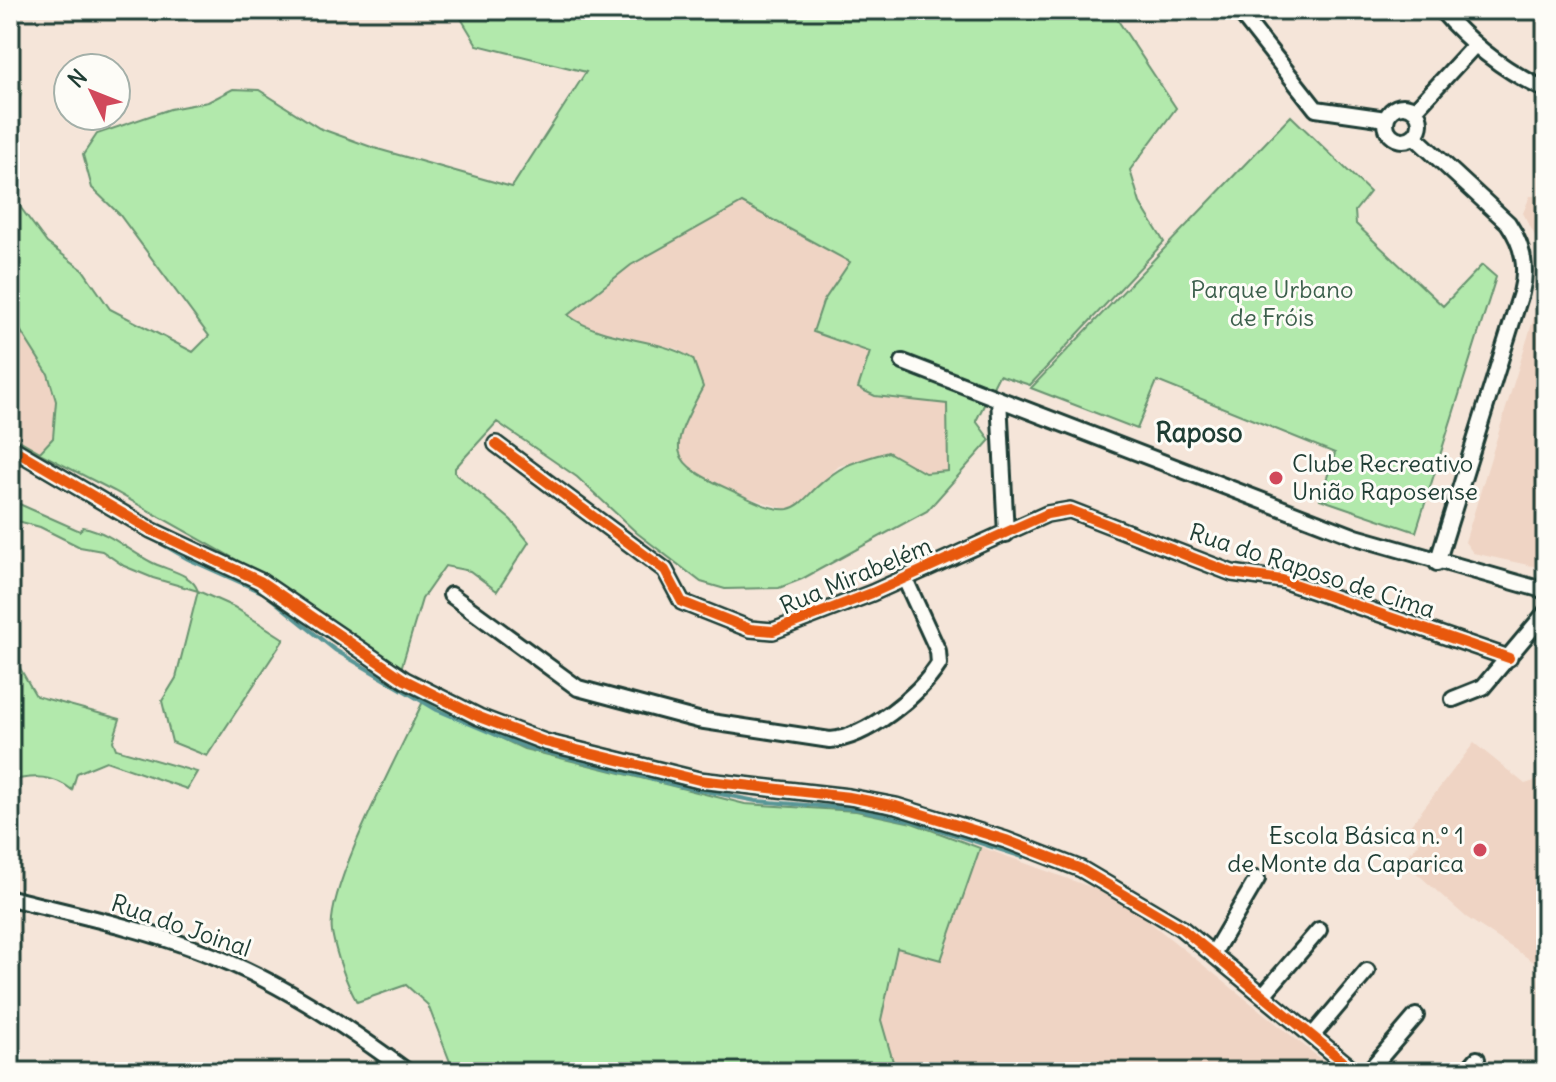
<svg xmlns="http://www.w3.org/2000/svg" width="1556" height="1082" font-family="Delius,sans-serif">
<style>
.built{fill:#efd4c4}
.green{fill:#b2e9ac;stroke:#689370;stroke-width:2;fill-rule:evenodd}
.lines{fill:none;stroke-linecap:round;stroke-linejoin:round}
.stream{stroke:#599696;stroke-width:4}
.minor-casing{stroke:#1f3d34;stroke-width:20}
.minor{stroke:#fdfcf7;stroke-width:14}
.cycleway-casing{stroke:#fdfcf7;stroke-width:15}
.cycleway{stroke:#e8590c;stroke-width:10}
.poi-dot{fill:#d1495b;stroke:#fdfcf7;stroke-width:3}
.labels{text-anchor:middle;stroke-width:6;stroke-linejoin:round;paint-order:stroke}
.park-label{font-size:24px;fill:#3c5f4c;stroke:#fdfcf7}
.poi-label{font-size:24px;fill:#1f3d34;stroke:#fdfcf7;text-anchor:start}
.street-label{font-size:24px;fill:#1f3d34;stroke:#fdfcf7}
.neighbourhood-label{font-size:26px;font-weight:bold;fill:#1f3d34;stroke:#fdfcf7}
</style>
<rect width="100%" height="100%" fill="#f5e5d9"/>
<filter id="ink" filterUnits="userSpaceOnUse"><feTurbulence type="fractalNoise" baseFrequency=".0125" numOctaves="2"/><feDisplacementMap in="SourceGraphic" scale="16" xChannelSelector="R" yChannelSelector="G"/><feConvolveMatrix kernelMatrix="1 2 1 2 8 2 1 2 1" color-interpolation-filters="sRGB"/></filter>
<g filter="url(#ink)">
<path class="built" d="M 1530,196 L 1546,196 L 1546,569 L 1473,553 L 1465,542 L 1542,291 L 1543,251 L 1523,213 Z
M 742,203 L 851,262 L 823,302 L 821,312 L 870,352 L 858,388 L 875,396 L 947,404 L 948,471 L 925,473 L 888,453 L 839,466 L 798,506 L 786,509 L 741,495 L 686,469 L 678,455 L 678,440 L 685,419 L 703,387 L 693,359 L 677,349 L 582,326 L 568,316 L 631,265 Z
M 10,314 L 48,374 L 56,400 L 53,438 L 40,452 L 10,435 Z
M 1474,743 L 1525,784 L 1546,777 L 1546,970 L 1466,917 L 1403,861 L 1423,838 L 1410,826 Z
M 981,847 L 1093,888 L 1142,916 L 1337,1072 L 896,1072 L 881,1020 L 899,946 L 936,958 Z"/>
<path class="green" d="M 456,10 L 1111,10 L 1176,108 L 1130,170 L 1140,203 L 1164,242 L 1030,385 L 999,375 L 976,421 L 990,440 L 927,511 L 802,579 L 779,588 L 725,589 L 701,582 L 637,533 L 577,477 L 497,422 L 455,468 L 455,473 L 511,520 L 529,542 L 497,591 L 470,571 L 445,566 L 422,599 L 401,669 L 281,585 L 114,491 L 10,438 L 10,435 L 40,452 L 53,438 L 56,401 L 48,374 L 10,314 L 10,170 L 12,196 L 47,243 L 83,270 L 110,309 L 193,352 L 209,336 L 119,214 L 92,188 L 83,155 L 97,134 L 170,109 L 208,102 L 233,89 L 259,90 L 319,128 L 374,148 L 512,187 L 586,72 L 477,45 ZM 742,203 L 850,262 L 823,302 L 813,332 L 870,352 L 858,388 L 875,396 L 947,404 L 948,471 L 925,473 L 888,452 C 855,462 843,463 817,487 C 808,495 800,507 788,509 C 772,511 749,499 735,492 C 665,461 668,452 703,387 L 693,359 C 655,336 603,342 568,315 L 631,265 Z
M 10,23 L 21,91 L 10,150 Z
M 1291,116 L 1370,192 L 1355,211 L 1356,224 L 1443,306 L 1482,265 L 1496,277 L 1416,532 L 1320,499 L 1335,453 L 1157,381 L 1137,429 L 1031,388 Z
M 17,503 L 80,531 L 83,527 C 110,532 127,550 151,562 C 166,570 192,573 198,591 L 234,607 L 284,639 L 207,756 L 172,742 L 162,701 L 176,678 L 198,591 L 153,578 L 124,566 L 102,551 L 80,547 L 40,527 L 10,519 L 10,506 Z
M 10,651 L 36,696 L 120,719 L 113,741 L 116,749 L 197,772 L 187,789 L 106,761 L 77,773 L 72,790 C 54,775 33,775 10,781 Z
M 430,686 L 494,735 L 524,749 L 745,804 L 856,811 L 912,823 L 980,848 L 941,960 L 897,948 L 881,1020 L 896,1072 L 454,1072 L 428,1005 L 406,985 L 357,1002 C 346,983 336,954 332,932 C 325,885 408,738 430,686 Z"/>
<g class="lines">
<path class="stream" d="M 32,469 L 120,520
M 148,536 L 188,559 L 264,593 L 335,650 L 437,710 L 525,747 L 679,786 L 756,801 L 857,809 L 912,821 L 1023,857"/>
<g class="minor-casing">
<path id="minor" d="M 1238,10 L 1316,109 L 1386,119
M 1441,10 C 1471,45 1504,71 1546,90
M1386 123a17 17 0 1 1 34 0a17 17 0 1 1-34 0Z
M 1415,110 L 1474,46
M 1414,136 L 1508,223 C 1523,245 1528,267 1521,293 L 1437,563
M 903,362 L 1356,537 L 1546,591
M 999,399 L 1006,534
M 496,444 L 665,570 L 682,602 L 750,629 L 773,631 L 872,593 L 1047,514 L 1070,510 L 1232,573 L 1282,580 L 1509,658
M 10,447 L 151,530 L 260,581 L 405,680 L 479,717 L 545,742 L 699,780 L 849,797 L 896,806 L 1006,840 L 1081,869 L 1181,928 L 1356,1072
M 451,595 L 578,688 L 698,720 L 830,740 C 867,738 919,695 939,664 L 938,651 L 905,579
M 1453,699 L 1483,687 L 1546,612
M 10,898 C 73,914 137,927 198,950 C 275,978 343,1024 408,1072
M 1213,954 L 1257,879
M 1263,995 L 1319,930
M 1313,1035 L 1367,971
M 1368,1072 L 1416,1016
M 1466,1072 L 1477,1059"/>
</g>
<use href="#minor" class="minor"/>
<g class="cycleway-casing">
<path id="cycleway" d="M 496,444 L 665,570 L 682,602 L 750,629 L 773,631 L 872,593 L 1047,514 L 1070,510 L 1232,573 L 1282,580 L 1509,658
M 10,447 L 151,530 L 260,581 L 405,680 L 479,717 L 545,742 L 699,780 L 849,797 L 896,806 L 1006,840 L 1081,869 L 1181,928 L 1356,1072"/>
</g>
<use href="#cycleway" class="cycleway"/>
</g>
</g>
<g class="poi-dot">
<circle cx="1276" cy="478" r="8"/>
<circle cx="1480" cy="850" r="8"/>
</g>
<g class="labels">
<g class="park-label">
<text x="1272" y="298">Parque Urbano<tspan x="1272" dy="28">de Fróis</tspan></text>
</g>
<g class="poi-label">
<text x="1292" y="472">Clube Recreativo<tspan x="1292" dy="28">União Raposense</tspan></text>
<text x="1464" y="844" text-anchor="end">Escola Básica n.º 1<tspan x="1464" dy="28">de Monte da Caparica</tspan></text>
</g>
<g class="street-label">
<text transform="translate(1312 571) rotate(18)" y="8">Rua do Raposo de Cima</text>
<text transform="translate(856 576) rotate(-23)" y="8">Rua Mirabelém</text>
<text transform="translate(181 926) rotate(19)" y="8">Rua do Joinal</text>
</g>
<g class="neighbourhood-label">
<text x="1199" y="442">Raposo</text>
</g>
</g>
<rect width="1556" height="1082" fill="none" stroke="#fdfcf7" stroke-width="40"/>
<rect x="20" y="20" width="1516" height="1042" fill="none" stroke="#1f3d34" stroke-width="3" filter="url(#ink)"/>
<g transform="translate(92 92) rotate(313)"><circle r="38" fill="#fdfcf7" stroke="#a4b0a9" stroke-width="2"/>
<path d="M0-6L14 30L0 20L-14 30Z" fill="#d1495b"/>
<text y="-12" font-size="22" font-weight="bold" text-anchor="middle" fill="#1f3d34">N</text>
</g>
</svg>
